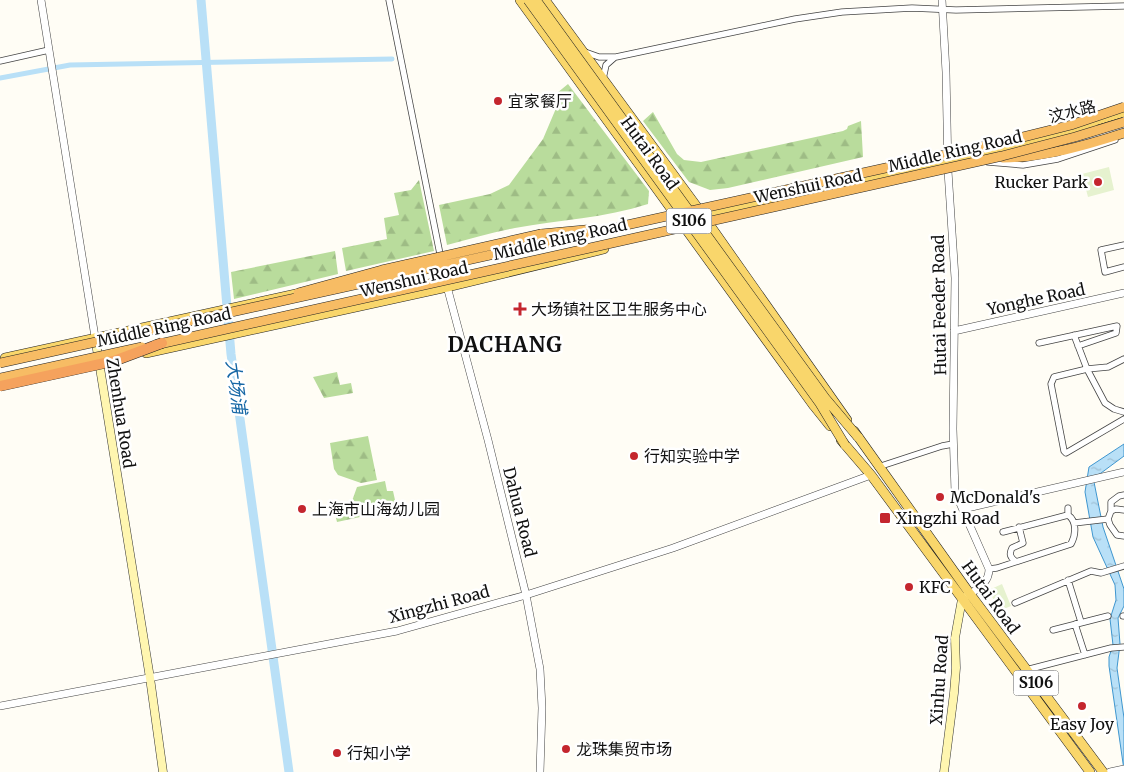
<svg xmlns="http://www.w3.org/2000/svg" width="1124" height="772" font-family="Merriweather,'Noto Sans SC',serif">
<style>
.forest{fill:url(#forest-firs)}
.pitch{fill:#e6f2cf}
.water{fill:url(#water-ripples);stroke:#3f96cf}
.lines{fill:none;stroke-linecap:round;stroke-linejoin:round}
.canal{stroke:#b9e0f7;stroke-width:5}
.river{stroke:#b9e0f7;stroke-width:9}
.minor-casing{stroke:#444;stroke-width:7}
.tertiary-casing{stroke:#444;stroke-width:8}
.secondary-casing{stroke:#333;stroke-width:9}
.primary-casing{stroke:#222;stroke-width:10}
.trunk-casing{stroke:#222;stroke-width:10}
.minor{stroke:#fff;stroke-width:5.5}
.tertiary{stroke:#fff;stroke-width:7}
.secondary{stroke:#fff6b0;stroke-width:8}
.primary{stroke:#f9d66b;stroke-width:9}
.trunk{stroke:#f7bc64;stroke-width:9}
.primary-bridge-casing{stroke:#222;stroke-width:10;stroke-linecap:butt}
.trunk-bridge-casing{stroke:#222;stroke-width:10;stroke-linecap:butt}
.motorway-bridge-casing{stroke:#222;stroke-width:11;stroke-linecap:butt}
.primary-bridge{stroke:#f9d66b;stroke-width:9}
.trunk-bridge{stroke:#f7bc64;stroke-width:9}
.motorway-bridge{stroke:#f5a25d;stroke-width:10}
.poi-dot{fill:#c4262e;stroke:#fff;stroke-width:2}
.labels{text-anchor:middle;stroke-width:5;stroke-linejoin:round;paint-order:stroke}
.shield{fill:#fff;stroke:#585858;stroke-width:1}
.shield-label{font-size:15px;font-weight:bold;fill:#111}
.poi-label{font-size:16px;fill:#111;stroke:#fff;text-anchor:start}
.street-label{font-size:16px;fill:#111;stroke:#fff}
.water-label{font-size:18px;font-style:italic;fill:#1768a6;stroke:#fff}
.district-label{font-size:21px;font-weight:bold;letter-spacing:1px;fill:#111;stroke:#fff}
</style>
<defs>
<pattern id="forest-firs" width="22" height="20" patternUnits="userSpaceOnUse" patternTransform="scale(1.25)"><rect width="22" height="20" fill="#b9dc9c"/><path d="M5 1l3.5 6h-7zM16 11l3.5 6h-7z" fill="#9ebc85"/></pattern>
<pattern id="water-ripples" width="26" height="14" patternUnits="userSpaceOnUse" patternTransform="scale(1.25)"><rect width="26" height="14" fill="#b9e0f7"/><path d="M2 4q2-2 4 0t4 0M15 11q2-2 4 0t4 0" fill="none" stroke="#9ebfd3"/></pattern>
</defs>
<rect width="100%" height="100%" fill="#fffdf5"/>
<path class="forest" d="M 568,84 L 649,191 L 648,204 C 605,218 559,220 515,228 C 492,232 470,239 447,245 L 439,205 L 490,194 L 509,185 L 543,139 L 557,106 L 557,93 Z
M 653,112 L 677,154 L 684,160 L 701,162 L 843,131 L 847,129 L 848,126 L 861,121 L 863,157 L 728,188 L 710,190 L 689,182 L 643,121 Z
M 419,180 L 434,251 L 346,271 L 342,248 L 387,239 L 384,218 L 399,215 L 394,193 L 411,190 Z
M 335,251 L 338,274 L 234,299 L 231,272 Z
M 337,372 L 340,385 L 351,383 L 353,393 L 324,398 L 313,377 Z
M 368,436 L 377,480 L 361,483 L 338,475 L 334,469 L 330,443 Z
M 385,481 L 387,491 L 393,491 L 397,509 L 337,522 L 336,518 L 352,501 L 357,487 Z"/>
<path class="pitch" d="M 1109,167 L 1114,190 L 1088,197 L 1082,174 Z
M 1002,584 L 1011,606 L 999,611 L 989,590 Z"/>
<path class="water" d="M 1124,444 L 1124,456 L 1097,476 L 1094,482 L 1103,527 L 1124,589 L 1124,606 L 1118,618 L 1120,644 L 1117,668 L 1124,718 L 1124,770 L 1109,666 L 1109,657 L 1113,645 L 1110,619 L 1116,600 L 1115,585 L 1093,537 L 1085,492 L 1089,467 Z"/>
<g class="lines">
<path class="canal" d="M 0,78 L 70,65 L 392,59"/>
<path class="river" d="M 201,0 L 231,354 L 289,772"/>
<g class="minor-casing">
<path id="minor" d="M 389,0 L 441,259
M 585,52 L 599,57 L 616,57 L 795,19 L 842,12 L 912,8 L 956,10 L 1124,6
M 0,61 L 49,50
M 603,79 L 606,65 L 614,58
M 988,162 L 1023,165 L 1058,159 L 1115,140
M 1124,245 L 1101,250 L 1105,272 L 1124,267
M 1074,335 L 1087,369 L 1054,377 L 1051,384 L 1064,451 L 1066,453 L 1124,419
M 1039,343 L 1117,326 L 1116,333 L 1078,346
M 1124,359 L 1108,367 L 1087,369 L 1105,403 L 1114,409 L 1124,412
M 878,467 L 942,446 L 953,444
M 1111,511 L 1116,509 L 1124,510
M 1068,515 L 1068,508
M 1108,519 L 1111,511 L 1111,502 L 1119,496 L 1124,495
M 1074,523 L 1108,519 L 1110,525 L 1117,535 L 1124,536
M 1015,561 C 1010,557 1009,554 1012,548 L 1023,543 L 1019,527
M 989,569 L 997,568 L 1071,544 C 1076,535 1077,521 1068,515 L 1003,532
M 1068,580 L 1081,622 L 1075,624 L 1085,655
M 1015,603 L 1091,571 L 1101,573 L 1124,566
M 1123,616 L 1124,616
M 1053,630 L 1108,616
M 1026,670 L 1111,648 L 1124,647"/>
</g>
<g class="tertiary-casing">
<path id="tertiary" d="M 41,0 L 95,337
M 942,0 L 946,72 L 948,171 L 955,278 L 953,429 L 955,492 L 989,569 C 989,582 980,587 970,594
M 441,264 L 488,440 L 526,595 L 540,669 L 542,708 L 540,772
M 954,331 L 1124,293
M 963,509 L 1124,472
M 0,706 L 397,631 L 526,595 L 673,548 L 871,475
M 1110,772 L 1124,769"/>
</g>
<g class="secondary-casing">
<path id="secondary" d="M 95,337 L 150,678 L 163,772
M 944,772 L 954,693 L 956,668 L 955,638 L 962,599 L 965,597"/>
</g>
<g class="primary-casing">
<path id="primary" d="M 520,0 L 814,406 L 830,426
M 545,0 L 697,207 L 847,420
M 1085,124 L 1124,112
M 703,217 L 948,163 L 1093,127
M 146,353 L 447,287 L 604,249
M 5,358 L 305,292
M 854,431 L 970,594 L 1103,772
M 841,440 L 871,475 L 1090,772"/>
</g>
<g class="trunk-casing">
<path id="trunk" d="M 1003,158 C 1045,157 1084,146 1124,133
M 541,234 L 595,229"/>
</g>
<use href="#minor" class="minor"/>
<use href="#tertiary" class="tertiary"/>
<use href="#secondary" class="secondary"/>
<use href="#primary" class="primary"/>
<use href="#trunk" class="trunk"/>
<g class="primary-bridge-casing">
<path id="primary-bridge" d="M 528,0 L 819,402 L 845,445
M 536,0 L 825,398 L 858,437"/>
</g>
<g class="trunk-bridge-casing">
<path id="trunk-bridge" d="M 298,293 L 382,270 L 541,234
M 155,345 L 1002,156 L 1075,137 L 1124,122
M 0,363 L 999,143 L 1071,125 L 1124,107
M 0,378 L 142,347"/>
</g>
<g class="motorway-bridge-casing">
<path id="motorway-bridge" d="M 0,386 L 114,361 L 162,343"/>
</g>
<use href="#primary-bridge" class="primary-bridge"/>
<use href="#trunk-bridge" class="trunk-bridge"/>
<use href="#motorway-bridge" class="motorway-bridge"/>
</g>
<g class="poi-dot">
<circle cx="498" cy="101" r="5"/>
<circle cx="1098" cy="182" r="5"/>
<path d="M517.5 301.5h5v5h5v5h-5v5h-5v-5h-5v-5h5z"/>
<circle cx="634" cy="456" r="5"/>
<circle cx="940" cy="497" r="5"/>
<circle cx="302" cy="509" r="5"/>
<rect x="879" y="512" width="12" height="12" rx="2.5"/>
<circle cx="909" cy="587" r="5"/>
<circle cx="1082" cy="706" r="5"/>
<circle cx="566" cy="749" r="5"/>
<circle cx="337" cy="753" r="5"/>
</g>
<g class="labels">
<g class="shield">
<rect x="666.5" y="208.5" width="45" height="25" rx="4"/>
<rect x="1013.5" y="670.5" width="45" height="25" rx="4"/>
</g>
<g class="shield-label">
<text x="689" y="226">S106</text>
<text x="1036" y="688">S106</text>
</g>
<g class="poi-label">
<text x="508" y="107">宜家餐厅</text>
<text x="1088" y="188" text-anchor="end">Rucker Park</text>
<text x="531" y="315">大场镇社区卫生服务中心</text>
<text x="644" y="462">行知实验中学</text>
<text x="950" y="503">McDonald's</text>
<text x="312" y="515">上海市山海幼儿园</text>
<text x="896" y="524">Xingzhi Road</text>
<text x="919" y="593">KFC</text>
<text x="1082" y="730" text-anchor="middle">Easy Joy</text>
<text x="576" y="755">龙珠集贸市场</text>
<text x="347" y="759">行知小学</text>
</g>
<g class="street-label">
<text transform="translate(1072 111) rotate(-14)" y="6">汶水路</text>
<text transform="translate(955 151) rotate(-13)" y="6">Middle Ring Road</text>
<text transform="translate(650 153) rotate(54)" y="6">Hutai Road</text>
<text transform="translate(808 186) rotate(-12)" y="6">Wenshui Road</text>
<text transform="translate(560 239) rotate(-13)" y="6">Middle Ring Road</text>
<text transform="translate(414 279) rotate(-13)" y="6">Wenshui Road</text>
<text transform="translate(1036 299) rotate(-12)" y="6">Yonghe Road</text>
<text transform="translate(939 305) rotate(-91)" y="6">Hutai Feeder Road</text>
<text transform="translate(164 327) rotate(-12)" y="6">Middle Ring Road</text>
<text transform="translate(121 413) rotate(81)" y="6">Zhenhua Road</text>
<text transform="translate(520 512) rotate(76)" y="6">Dahua Road</text>
<text transform="translate(991 597) rotate(54)" y="6">Hutai Road</text>
<text transform="translate(439 604) rotate(-15)" y="6">Xingzhi Road</text>
<text transform="translate(939 680) rotate(-86)" y="6">Xinhu Road</text>
</g>
<g class="water-label">
<text transform="translate(236 387) rotate(82)" y="6">大场浦</text>
</g>
<g class="district-label">
<text x="505" y="352">DACHANG</text>
</g>
</g>
</svg>
